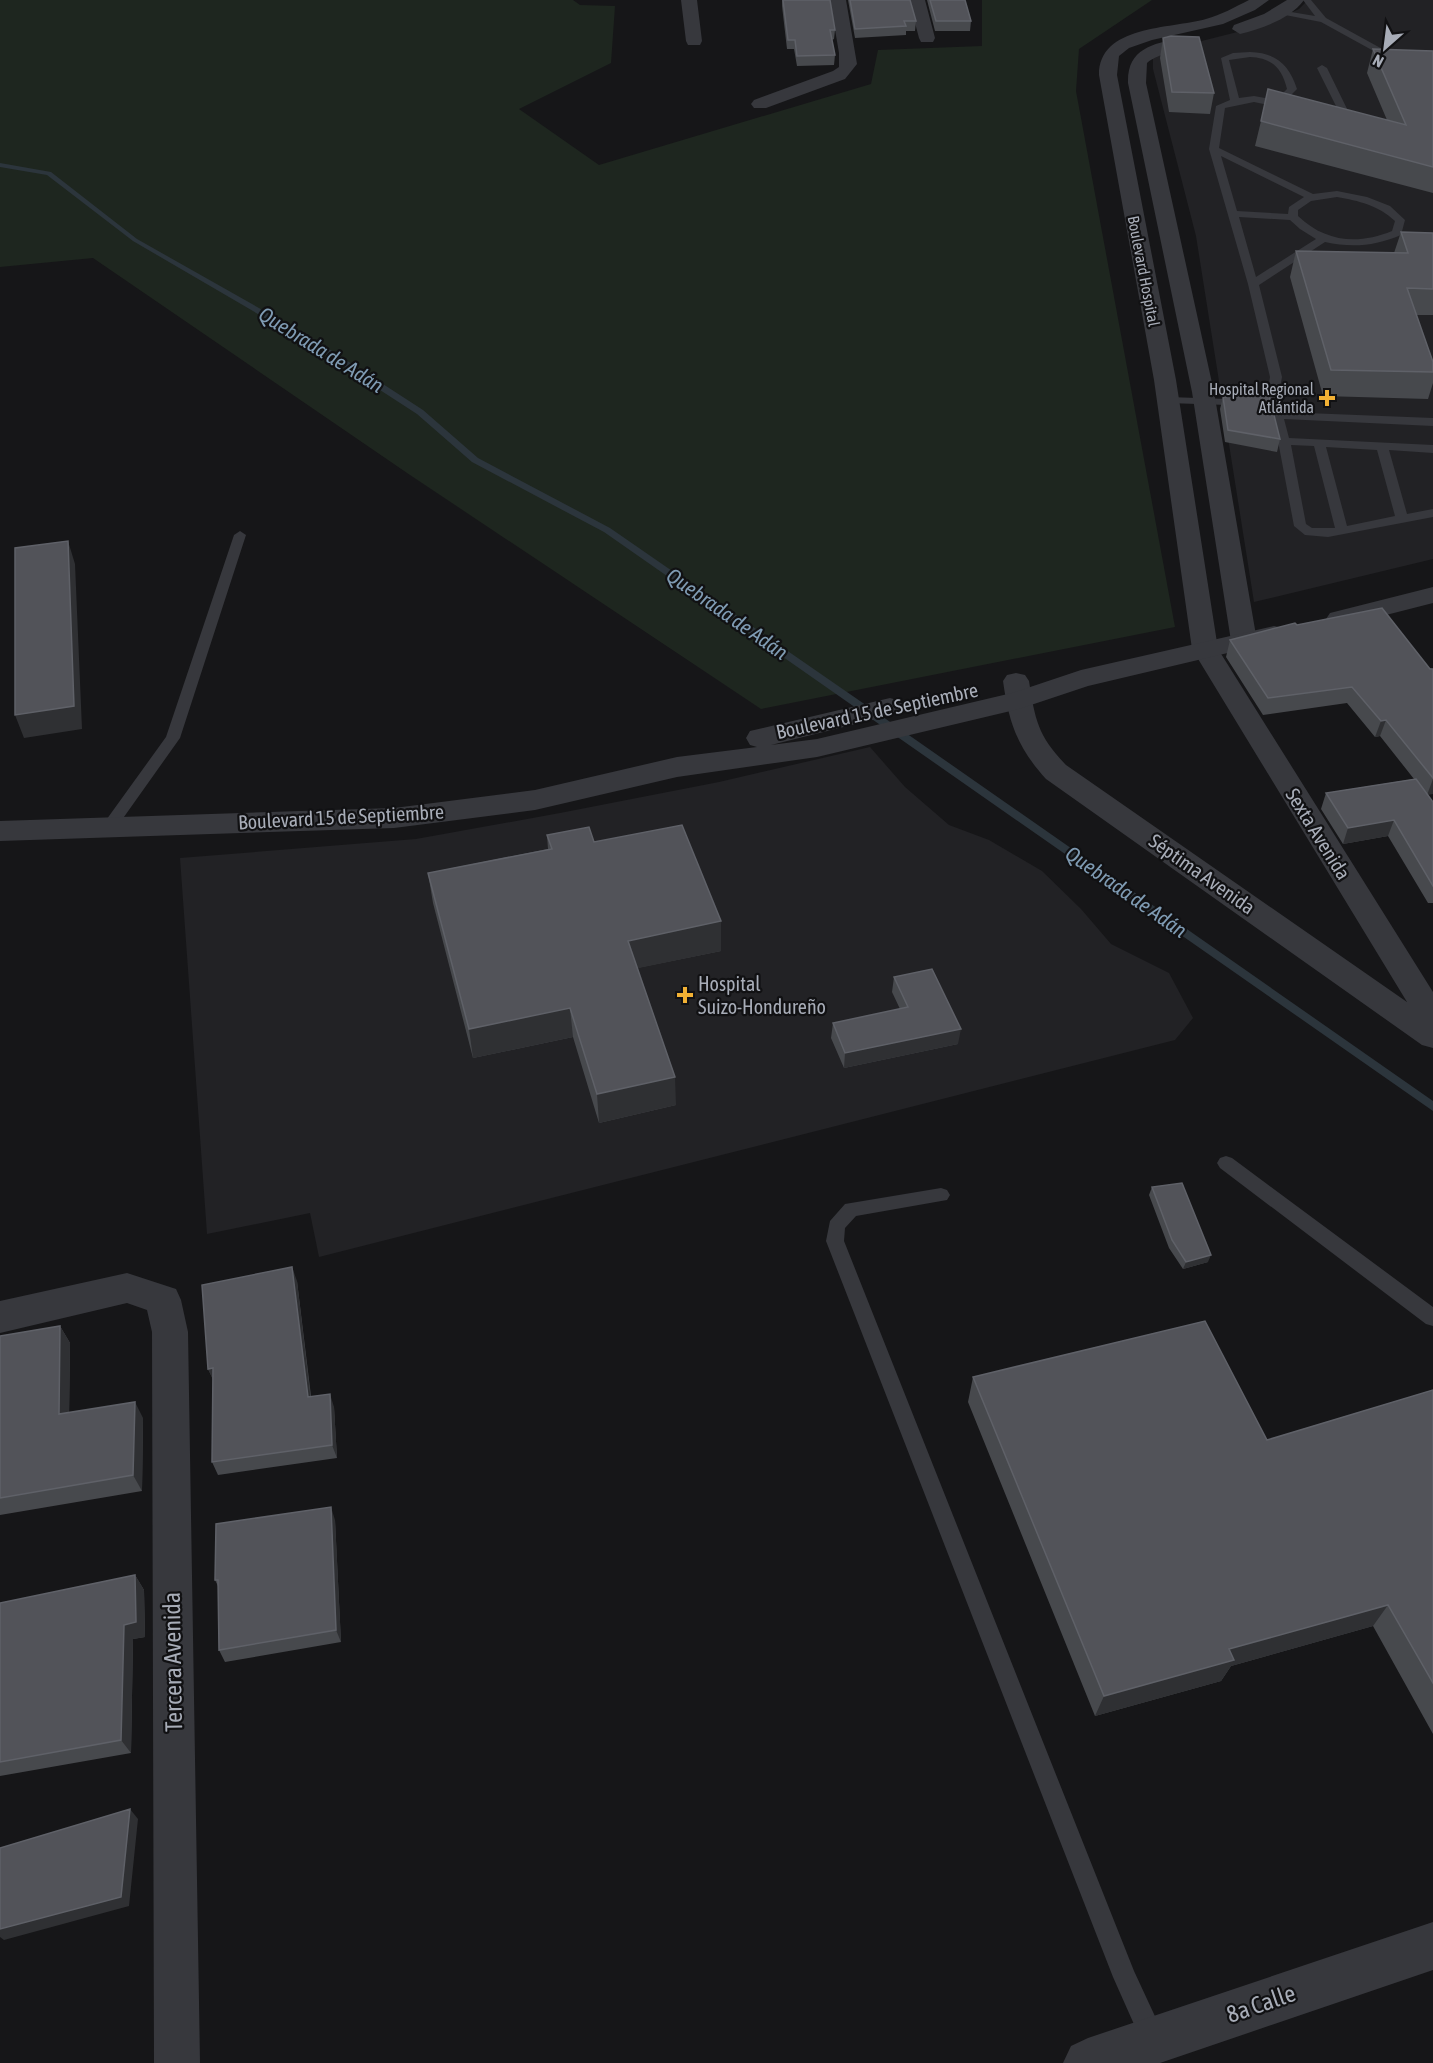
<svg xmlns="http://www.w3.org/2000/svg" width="1433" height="2063" font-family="'Asap Condensed',sans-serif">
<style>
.built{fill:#222225}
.green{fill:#1e261f}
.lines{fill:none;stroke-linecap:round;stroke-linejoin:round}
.stream{fill:#2c353c;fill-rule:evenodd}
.service{fill:#37383d;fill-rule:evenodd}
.minor{fill:#37383d;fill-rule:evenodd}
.tertiary{fill:#37383d;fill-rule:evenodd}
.wall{fill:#47494d}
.shaded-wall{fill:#2f3033}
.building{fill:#525359;stroke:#5f6168;stroke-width:1.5}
.poi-dot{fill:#f2b134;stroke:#111113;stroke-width:2}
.labels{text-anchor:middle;stroke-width:4.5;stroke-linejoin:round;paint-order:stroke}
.far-street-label{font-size:16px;fill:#a8adb8;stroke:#111113}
.far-poi-label{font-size:16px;fill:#a8adb8;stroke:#111113;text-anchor:end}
.street-label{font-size:20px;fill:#a8adb8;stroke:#111113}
.poi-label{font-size:20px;fill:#a8adb8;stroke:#111113;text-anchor:start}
.water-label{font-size:21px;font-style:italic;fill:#7f9bb3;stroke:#111113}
.near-street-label{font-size:24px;fill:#a8adb8;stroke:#111113}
</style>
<rect width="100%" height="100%" fill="#161618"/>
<path class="built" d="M 1308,0 L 1433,0 L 1433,559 L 1254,602 L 1196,236 L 1153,69 L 1153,57 L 1174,48 L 1265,25 L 1299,9 Z
M 870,747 L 905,787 L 949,825 L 989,840 L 1042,871 L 1081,909 L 1111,944 L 1169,973 L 1193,1018 L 1175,1040 L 319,1257 L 310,1213 L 207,1234 L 180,858 L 416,839 L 560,813 L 719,782 Z"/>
<path class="green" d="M 0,0 L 573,0 L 580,5 L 615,6 L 611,63 L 519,109 L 599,165 L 871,84 L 878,50 L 982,46 L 982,0 L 1152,0 L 1079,49 L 1076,91 L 1175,627 L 761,709 L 410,475 L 93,258 L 0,267 Z"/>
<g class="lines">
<path class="stream" d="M 0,163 L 51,172 L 137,239 L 312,338 L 423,410 L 478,458 L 610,528 L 873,710 L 1433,1101 L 1433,1111 L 604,532 L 472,462 L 417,414 L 306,342 L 133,241 L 47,175 L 0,167 Z"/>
<path class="service" d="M 1303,0 L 1311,0 L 1326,18 L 1395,56 L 1433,60 L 1433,66 L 1390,60 L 1321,22 L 1275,13 L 1279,10 L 1315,16 Z
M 1250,52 C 1276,53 1289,64 1297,89 L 1284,102 L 1292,106 L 1287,109 L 1254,102 L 1225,108 L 1219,148 L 1313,194 L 1337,191 L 1367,197 L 1390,206 L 1405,220 L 1401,235 C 1375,246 1352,248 1325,242 L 1259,285 L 1282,377 L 1278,399 L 1281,412 L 1433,418 L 1433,426 L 1284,419 L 1289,438 L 1433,445 L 1433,453 L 1389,450 L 1407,514 L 1433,509 L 1433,517 L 1328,537 L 1305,535 L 1294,526 L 1278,441 L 1268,404 L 1257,406 L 1168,403 L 1162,400 L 1168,397 L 1257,400 L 1267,397 L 1270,377 L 1248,284 L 1209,149 L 1216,106 L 1230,100 L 1221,58 L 1233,53 ZM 1250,57 C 1272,58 1282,68 1287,89 L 1276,100 L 1254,96 L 1239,98 L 1229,60 ZM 1221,156 L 1304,197 L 1289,207 L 1288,214 L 1237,211 ZM 1337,197 C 1359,201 1378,205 1395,221 L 1392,231 C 1358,245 1325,242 1298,216 L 1298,210 L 1311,201 ZM 1239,217 L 1290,220 L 1300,229 L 1316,239 L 1256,277 ZM 1291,445 L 1314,446 L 1335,528 L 1312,528 L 1306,524 ZM 1326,447 L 1377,450 L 1395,516 L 1347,526 Z
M 1322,65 L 1327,68 L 1351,117 L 1343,124 L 1329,121 L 1341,116 L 1317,68 Z
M 240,531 L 246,535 L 180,738 L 114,831 L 104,831 L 102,827 L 104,823 L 166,737 L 234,535 Z
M 1226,1156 L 1232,1158 L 1433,1307 L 1433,1326 L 1426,1324 L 1220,1168 L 1217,1163 L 1220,1158 Z
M 941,1188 L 947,1190 L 950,1195 L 947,1200 L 856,1216 L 845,1228 L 844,1241 L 1134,1971 L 1166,2040 L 1163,2049 L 1154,2052 L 1145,2049 L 1113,1977 L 826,1241 L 830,1221 L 845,1204 Z"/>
<path class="minor" d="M 681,0 L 697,0 L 702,41 L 700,45 L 688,45 L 686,41 Z
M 830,0 L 846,0 L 857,64 L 845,79 L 766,108 L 754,108 L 751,104 L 754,100 L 833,71 L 839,67 L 839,53 Z
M 909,0 L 925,0 L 935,38 L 933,42 L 921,42 L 919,38 Z
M 1249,0 L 1269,0 L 1255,10 L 1223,24 L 1152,40 L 1129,48 L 1119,56 L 1117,75 L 1176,380 L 1218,649 L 1433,992 L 1433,1048 L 1422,1045 L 1046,779 C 1017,747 1009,723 1003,681 L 1007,675 L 1016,673 L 1025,675 L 1029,681 C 1035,720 1038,736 1066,765 L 1407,1002 L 1192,649 L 1154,380 L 1099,75 C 1099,25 1170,29 1206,19 C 1221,15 1235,7 1249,0 Z
M 1287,0 L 1304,0 C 1290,19 1263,28 1240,34 L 1232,29 L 1234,25 L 1264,14 Z
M 1180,38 L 1188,43 C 1180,53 1159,52 1147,63 L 1146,83 L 1214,392 L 1257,641 L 1253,647 L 1244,649 L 1235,647 L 1231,641 L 1192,392 L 1128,83 C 1127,49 1152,44 1180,38 Z
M 127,1273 L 176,1289 L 181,1300 L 188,1332 L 200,2063 L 154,2063 L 152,1332 L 147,1310 L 127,1303 L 0,1333 L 0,1301 Z"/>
<path class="tertiary" d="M 1433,587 L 1433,603 L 1339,627 L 1330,625 L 1326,619 L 1330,613 Z
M 1274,626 L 1283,628 L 1287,634 L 1283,640 L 1088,686 L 1019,709 L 817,757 L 677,777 L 535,810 L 394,828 L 0,841 L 0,821 L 394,808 L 535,790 L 677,757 L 757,747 L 750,745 L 746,738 L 750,731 L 890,698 L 900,701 L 904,707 L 900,713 L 771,745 L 817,739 L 1012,693 L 1081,670 Z
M 1433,1922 L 1433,1970 L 1160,2063 L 1063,2063 L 1071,2046 L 1088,2038 Z"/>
</g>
<path class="wall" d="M 782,0 L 830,0 L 835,30 L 834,39 L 832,40 L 835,55 L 834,65 L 797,66 L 794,49 L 787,49 L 782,6 Z
M 848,0 L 910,0 L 916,21 L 915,31 L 906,31 L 906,35 L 855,38 Z
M 927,0 L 965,0 L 971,21 L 970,31 L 935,31 Z
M 1163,38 L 1214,93 L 1210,114 L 1169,112 L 1160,58 Z
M 1373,49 L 1433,51 L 1433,193 L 1255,146 L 1261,121 L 1387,120 L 1367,73 Z
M 1401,232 L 1433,233 L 1433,315 L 1416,315 L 1433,362 L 1433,383 L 1428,399 L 1323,396 L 1290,277 L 1296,251 L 1394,253 Z
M 1223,397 L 1280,439 L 1277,452 L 1225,442 L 1220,409 Z
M 1297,625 L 1433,669 L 1433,794 L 1427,794 L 1433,802 L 1433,903 L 1428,903 L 1388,836 L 1343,844 L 1321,809 L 1326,793 L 1414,779 L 1380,736 L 1375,737 L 1347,703 L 1263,715 L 1226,657 L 1230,640 Z
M 547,835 L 594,842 L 721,921 L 721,951 L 637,968 L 676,1105 L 599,1123 L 573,1037 L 473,1058 L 433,903 L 428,873 L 548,849 Z
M 894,977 L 958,1044 L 844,1068 L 831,1038 L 833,1023 L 900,1009 L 892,992 Z
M 1152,1187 L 1208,1262 L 1183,1269 L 1169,1248 L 1149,1195 Z
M 297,1281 L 311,1396 L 334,1407 L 337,1458 L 218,1475 L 212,1462 L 213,1379 L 208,1369 Z
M 60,1326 L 70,1343 L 69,1412 L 143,1418 L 142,1491 L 0,1515 L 0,1336 Z
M 973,1377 L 1267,1440 L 1433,1390 L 1433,1734 L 1373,1626 L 1231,1666 L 1221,1681 L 1095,1716 L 968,1402 Z
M 335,1520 L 341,1642 L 225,1662 L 219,1650 L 218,1586 L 215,1580 Z
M 135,1575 L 144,1590 L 145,1637 L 133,1639 L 131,1753 L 0,1776 L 0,1603 Z"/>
<path class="shaded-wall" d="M 68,541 L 75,564 L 82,729 L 24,738 L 15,715 Z
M 1386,720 L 1380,736 L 1375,737 L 1381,721 Z
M 1433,779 L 1433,794 L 1427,795 Z
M 1394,820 L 1388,836 L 1343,844 L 1348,828 Z
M 721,921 L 721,951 L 629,970 L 628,941 Z
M 570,1008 L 573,1037 L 473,1058 L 469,1029 Z
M 961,1029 L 958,1044 L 844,1068 L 845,1053 Z
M 675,1077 L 676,1105 L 599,1123 L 597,1094 Z
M 1211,1255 L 1208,1262 L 1183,1269 L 1186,1262 Z
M 292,1267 L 297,1281 L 312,1410 L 308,1397 Z
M 60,1326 L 70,1343 L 69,1430 L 59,1414 Z
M 213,1368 L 214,1382 L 208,1369 Z
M 330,1394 L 334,1407 L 337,1458 L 332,1445 Z
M 135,1402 L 143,1418 L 142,1491 L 133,1475 Z
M 331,1507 L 335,1520 L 341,1642 L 336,1630 Z
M 135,1575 L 144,1590 L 145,1637 L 133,1639 L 131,1753 L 121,1740 L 124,1625 Z
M 1388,1605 L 1373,1626 L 1231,1666 L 1221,1681 L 1095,1716 L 1104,1696 L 1229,1649 Z
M 130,1809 L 138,1819 L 129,1906 L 4,1940 L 0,1937 L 0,1929 Z"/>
<path class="building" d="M 783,0 L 830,0 L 835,30 L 830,30 L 835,55 L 797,56 L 795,40 L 788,40 Z
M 850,0 L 910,0 L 916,21 L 904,21 L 906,26 L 855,29 Z
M 930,0 L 965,0 L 971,21 L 936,21 Z
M 1171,36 L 1199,37 L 1214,93 L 1172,92 L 1163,38 Z
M 1373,49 L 1433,51 L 1433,167 L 1261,121 L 1268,89 L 1406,125 Z
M 1401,232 L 1433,233 L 1433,289 L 1407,288 L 1433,362 L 1433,372 L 1331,370 L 1296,251 L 1408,253 Z
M 1269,395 L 1280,439 L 1228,430 L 1223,397 Z
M 68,541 L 74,706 L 15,715 L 15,548 Z
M 1382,608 L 1430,669 L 1433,669 L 1433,778 L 1386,720 L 1381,721 L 1352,687 L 1268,698 L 1230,640 L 1295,623 L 1297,625 Z
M 1416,779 L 1433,802 L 1433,886 L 1394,820 L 1348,828 L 1326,793 Z
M 682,825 L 721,921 L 628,941 L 675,1077 L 597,1094 L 570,1008 L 469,1029 L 428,873 L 552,849 L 547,835 L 589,827 L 594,842 Z
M 932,969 L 961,1029 L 845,1053 L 833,1023 L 908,1007 L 894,977 Z
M 1182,1183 L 1211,1255 L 1186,1262 L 1172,1240 L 1152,1187 Z
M 292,1267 L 308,1397 L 330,1394 L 332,1445 L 212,1462 L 213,1368 L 208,1369 L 202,1285 Z
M 1205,1321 L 1267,1440 L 1433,1390 L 1433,1683 L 1388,1605 L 1229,1649 L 1234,1660 L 1104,1696 L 973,1377 Z
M 60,1326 L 59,1414 L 135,1402 L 133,1475 L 0,1498 L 0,1336 Z
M 331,1507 L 336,1630 L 219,1650 L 218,1580 L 215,1580 L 216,1524 Z
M 135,1575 L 136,1622 L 124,1625 L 121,1740 L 0,1762 L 0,1603 Z
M 130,1809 L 121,1897 L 0,1929 L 0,1848 Z"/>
<g class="poi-dot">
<path d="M1324 389h6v6h6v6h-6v6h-6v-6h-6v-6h6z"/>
<path d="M682 986h6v6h6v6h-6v6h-6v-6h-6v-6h6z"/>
</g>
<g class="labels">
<g class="far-street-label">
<text transform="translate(1144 271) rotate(79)" y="6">Boulevard Hospital</text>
</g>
<g class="far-poi-label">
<text x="1314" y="395">Hospital Regional<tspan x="1314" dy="18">Atlántida</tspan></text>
</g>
<g class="street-label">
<text transform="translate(877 711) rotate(-12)" y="7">Boulevard 15 de Septiembre</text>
<text transform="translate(341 817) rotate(-3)" y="7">Boulevard 15 de Septiembre</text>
<text transform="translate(1318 834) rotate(58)" y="7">Sexta Avenida</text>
<text transform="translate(1202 874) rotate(35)" y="7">Séptima Avenida</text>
</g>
<g class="poi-label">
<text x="698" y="991">Hospital<tspan x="698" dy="23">Suizo-Hondureño</tspan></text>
</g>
<g class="water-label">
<text transform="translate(321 350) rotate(32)" y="7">Quebrada de Adán</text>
<text transform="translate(727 614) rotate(35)" y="7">Quebrada de Adán</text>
<text transform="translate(1126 892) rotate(35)" y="7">Quebrada de Adán</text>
</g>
<g class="near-street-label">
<text transform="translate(173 1662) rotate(-91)" y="8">Tercera Avenida</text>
<text transform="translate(1261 2004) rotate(-19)" y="8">8a Calle</text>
</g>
</g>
<g transform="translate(1385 48) rotate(208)" stroke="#111113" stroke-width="4.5" paint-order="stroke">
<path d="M0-4.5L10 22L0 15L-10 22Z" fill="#a8adb8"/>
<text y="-9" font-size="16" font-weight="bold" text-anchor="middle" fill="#a8adb8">N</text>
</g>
</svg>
